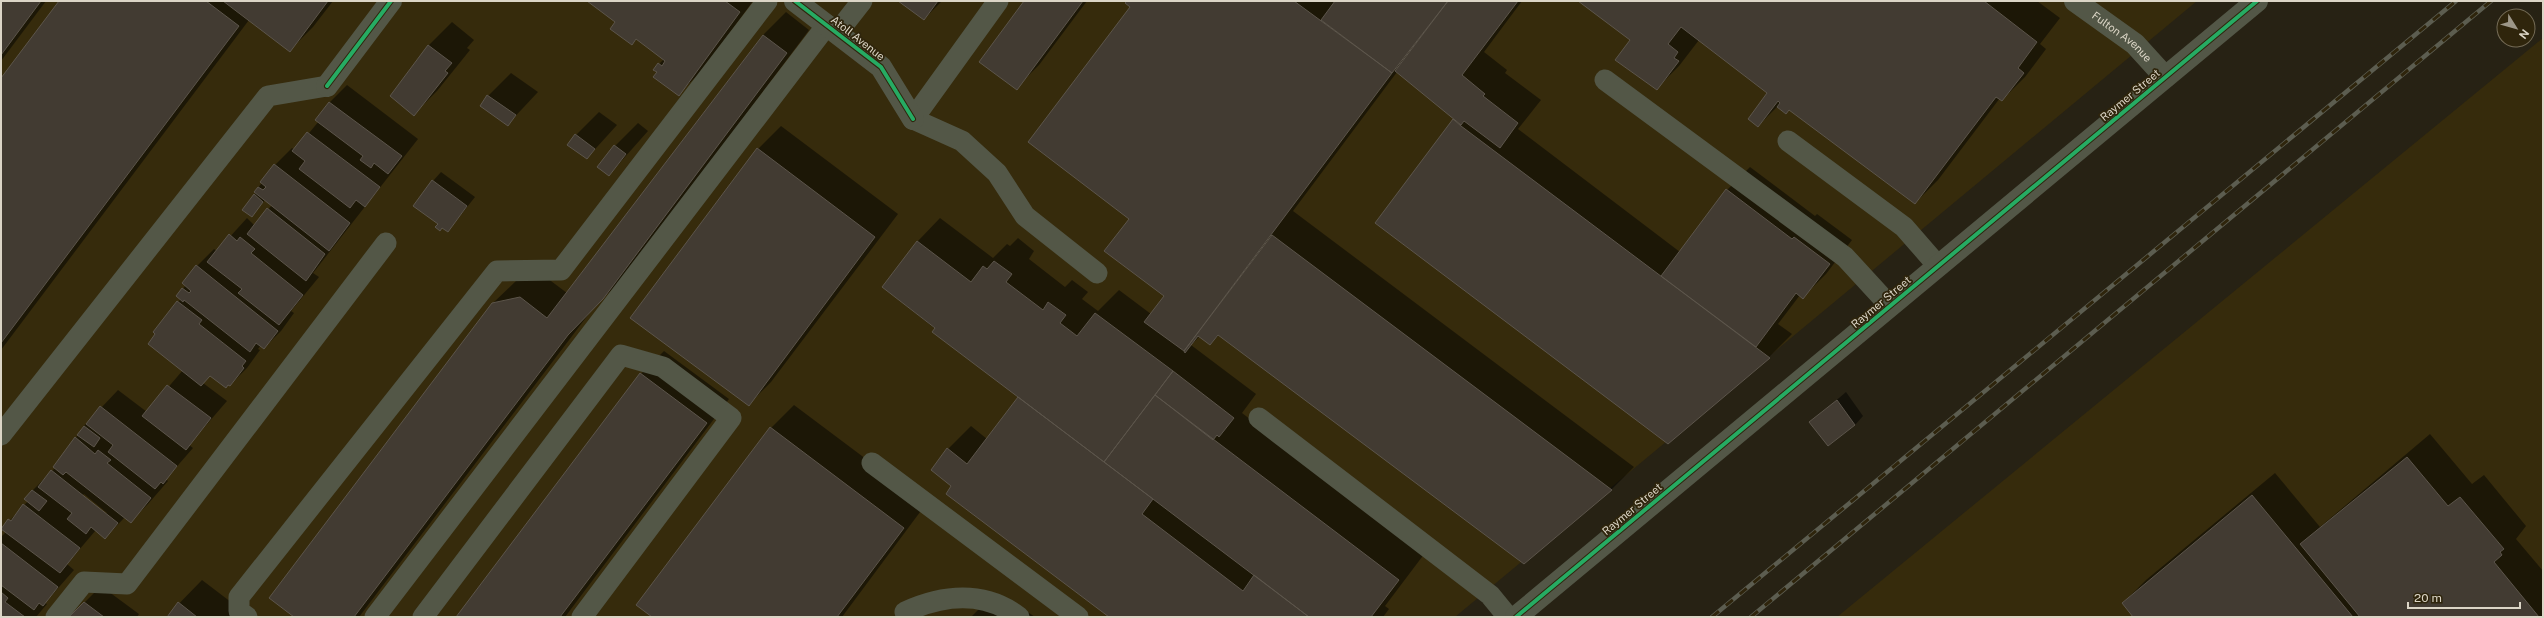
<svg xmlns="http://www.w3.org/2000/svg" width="2544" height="618" font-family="'Public Sans',sans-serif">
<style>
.built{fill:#362b0c}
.shadow{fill:#0007;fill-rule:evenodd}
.building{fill:#423b32;stroke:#5c554b}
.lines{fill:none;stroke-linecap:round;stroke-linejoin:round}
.lane{stroke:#535747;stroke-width:21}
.street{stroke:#535747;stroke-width:22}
.rail-casing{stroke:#5c5d50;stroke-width:4.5}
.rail{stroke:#2f250c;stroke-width:3;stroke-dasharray:9;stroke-linecap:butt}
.cycleway-casing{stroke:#2f250c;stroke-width:6}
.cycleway{stroke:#26ab63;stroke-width:4}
.labels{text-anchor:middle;stroke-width:3.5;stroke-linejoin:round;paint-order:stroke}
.street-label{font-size:11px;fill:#dbd5c6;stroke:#2f250c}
</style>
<rect width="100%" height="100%" fill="#272214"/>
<path class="built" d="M 1,1 L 2197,1 L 1455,617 L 1,617 Z
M 2543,38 L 2543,617 L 1837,617 Z"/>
<path class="shadow" d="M 1,1 L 46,1 L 1,61 Z
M 60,1 L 333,1 L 313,27 L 290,50 L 249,20 L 1,350 L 1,79 Z
M 589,1 L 753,1 L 701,72 L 678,94 L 659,64 L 664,59 L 637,39 L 631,44 L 616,21 Z
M 900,1 L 945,1 L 942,1 L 924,19 Z
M 1025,1 L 1087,1 L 1039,65 L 1016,88 Z
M 1128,1 L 1522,1 L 1484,52 L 1507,70 L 1505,73 L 1541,100 L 1518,129 L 1680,252 L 1727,190 L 1750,167 L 1815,216 L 1817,214 L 1852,240 L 1826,274 L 1803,297 L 1800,295 L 1778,324 L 1792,334 L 1769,357 L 1668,442 L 1376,223 L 1456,117 L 1397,72 L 1293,211 L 1634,467 L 1611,490 L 1219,335 L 1210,344 L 1200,336 L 1191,345 L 1256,394 L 1242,413 L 1425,553 L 1385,606 L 1389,609 L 1383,617 L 1111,617 L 953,486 L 948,449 L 971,426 L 987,439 L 1019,396 L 883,287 L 918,241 L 940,218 L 993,258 L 1007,244 L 1010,246 L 1018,238 L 1034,251 L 1029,259 L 1065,287 L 1072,280 L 1088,292 L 1082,299 L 1098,311 L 1119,290 L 1151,314 L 1165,296 L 1130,218 L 1131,7 Z
M 1580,1 L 2037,1 L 2060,18 L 2040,44 L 2046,49 L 2025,77 L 2002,100 L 2000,98 L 1938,180 L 1915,203 L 1790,109 L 1778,106 L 1758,126 L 1769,93 L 1699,40 L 1679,66 L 1656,89 L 1631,40 Z
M 786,12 L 809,30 L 626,275 L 591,311 L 359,617 L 295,617 L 493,303 L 517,280 L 543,275 L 567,293 L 763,35 Z
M 452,22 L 474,40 L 467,48 L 470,50 L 437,91 L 414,114 L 391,96 L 429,45 Z
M 511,73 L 538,92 L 508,124 L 488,96 Z
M 347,85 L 418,139 L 313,273 L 319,277 L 291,311 L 294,313 L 281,331 L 264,348 L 261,345 L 258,349 L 260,350 L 247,368 L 230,385 L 210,375 L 203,383 L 227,401 L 189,445 L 193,448 L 166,479 L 168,481 L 148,504 L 131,521 L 125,517 L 105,538 L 96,530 L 67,564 L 74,570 L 45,603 L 47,604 L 36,617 L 1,617 L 1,537 L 6,532 L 2,529 L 28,501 L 26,499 L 33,490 L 55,468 L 84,426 L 118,390 L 147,412 L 183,370 L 178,302 L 181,299 L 177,296 L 186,285 L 183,283 L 197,266 L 214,249 L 217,251 L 247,218 L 254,225 L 272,205 L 265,200 L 252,215 L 255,192 L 275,165 L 292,148 L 295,150 L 319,121 L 317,120 L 330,102 ZM 84,494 L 107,513 L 105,514 L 82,496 Z
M 599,112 L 617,125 L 587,158 L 576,135 Z
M 638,123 L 648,131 L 609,175 L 615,146 Z
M 781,126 L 898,214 L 771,382 L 748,405 L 758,149 Z
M 441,172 L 475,197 L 448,231 L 439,224 L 433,181 Z
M 664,351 L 729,399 L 565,617 L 458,617 L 641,374 Z
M 1846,392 L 1863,416 L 1855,425 L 1811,422 Z
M 794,405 L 926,504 L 842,617 L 650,617 L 652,615 L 637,605 L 771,428 Z
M 2430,434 L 2472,484 L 2484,475 L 2526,526 L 2516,539 L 2543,571 L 2543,617 L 2135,617 L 2123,603 L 2146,580 L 2275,473 L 2320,527 Z
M 202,580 L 248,615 L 247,617 L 166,617 Z
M 101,586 L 139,614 L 137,617 L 70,617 Z
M 986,602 L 1019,606 L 1035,617 L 971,617 Z"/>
<path class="building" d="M 1,1 L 41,1 L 1,55 Z
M 59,1 L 206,1 L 239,26 L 1,343 L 1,78 Z
M 223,1 L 328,1 L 290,52 Z
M 587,1 L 725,1 L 740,12 L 679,96 L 653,77 L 657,72 L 653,70 L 658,63 L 662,66 L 665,61 L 636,39 L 632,45 L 610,29 L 615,22 Z
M 898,1 L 938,1 L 924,20 Z
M 1024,1 L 1083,1 L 1017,90 L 979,62 Z
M 1127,1 L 1294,1 L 1392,73 L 1184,351 L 1144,322 L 1164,296 L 1104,251 L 1129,219 L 1028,142 L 1130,7 L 1125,3 Z
M 1335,1 L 1448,1 L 1392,73 L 1321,20 Z
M 1448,1 L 1518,1 L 1462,75 L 1485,94 L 1483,96 L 1518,123 L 1500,148 L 1464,121 L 1461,125 L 1395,71 Z
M 1578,1 L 1984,1 L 2037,42 L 2018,68 L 2024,73 L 2002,101 L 1996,97 L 1915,204 L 1789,110 L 1786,114 L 1777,107 L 1780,103 L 1778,101 L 1758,127 L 1748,119 L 1767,93 L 1681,27 L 1668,44 L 1678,52 L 1674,58 L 1679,61 L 1657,90 L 1615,60 L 1630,40 Z
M 763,35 L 787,53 L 603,299 L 568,335 L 354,617 L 294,617 L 269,598 L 492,303 L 520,297 L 547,318 Z
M 428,45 L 452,63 L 445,71 L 448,73 L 414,116 L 390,96 Z
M 487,95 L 516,115 L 508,126 L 480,106 Z
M 329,102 L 402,156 L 388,174 L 374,163 L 371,168 L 360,160 L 363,156 L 315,120 Z
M 1453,119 L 1461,126 L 1770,358 L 1668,444 L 1375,223 Z
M 307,132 L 380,187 L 365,207 L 356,200 L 350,208 L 299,169 L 305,161 L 292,151 Z
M 575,134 L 595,149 L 587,159 L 567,145 Z
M 614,145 L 626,154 L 609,176 L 597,167 Z
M 757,148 L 875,237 L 749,406 L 630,318 Z
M 274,164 L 350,223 L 329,251 L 254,192 L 258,187 L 263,190 L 266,187 L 260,182 Z
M 432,180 L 467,206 L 448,232 L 442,228 L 440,231 L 435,227 L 438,224 L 413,206 Z
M 1726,189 L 1792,239 L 1794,237 L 1830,264 L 1803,299 L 1796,293 L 1756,347 L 1661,276 Z
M 254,194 L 263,202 L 252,217 L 242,210 Z
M 267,208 L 325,254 L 306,281 L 247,234 Z
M 229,234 L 237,241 L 240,237 L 255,249 L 251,253 L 303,295 L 279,325 L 238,293 L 242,289 L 207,262 Z
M 1272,235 L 1612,490 L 1524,564 L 1218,335 L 1210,345 L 1198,336 L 1185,353 L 1184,351 Z
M 917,241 L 971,282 L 983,266 L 987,269 L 994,261 L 1012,274 L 1006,282 L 1043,310 L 1048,302 L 1066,315 L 1060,323 L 1077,336 L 1095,313 L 1173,371 L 1104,462 L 932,332 L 935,328 L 882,287 Z
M 196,265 L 278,331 L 264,349 L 256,343 L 250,352 L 184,300 L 183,302 L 176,296 L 182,288 L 189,293 L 191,291 L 182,283 Z
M 177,301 L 202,320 L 199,324 L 246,361 L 242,366 L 244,368 L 230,386 L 228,385 L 226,388 L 210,376 L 201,386 L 148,344 L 155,334 L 153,332 Z
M 1173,371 L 1234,418 L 1219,437 L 1217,435 L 1213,440 L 1155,395 Z
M 640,373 L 707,423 L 560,617 L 456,617 Z
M 167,385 L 211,418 L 186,450 L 142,416 Z
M 1155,395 L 1399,580 L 1371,617 L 1309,617 L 1104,462 Z
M 1018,397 L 1153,499 L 1142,514 L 1243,591 L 1254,575 L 1309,617 L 1109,617 L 946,494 L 951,486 L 931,470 L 947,448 L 967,464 Z
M 1837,400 L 1855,425 L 1828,446 L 1809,422 Z
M 100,406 L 177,466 L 163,484 L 161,482 L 155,489 L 108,452 L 113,445 L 86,424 Z
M 84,426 L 100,438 L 94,447 L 77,435 Z
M 770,427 L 904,528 L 837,617 L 652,617 L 636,605 Z
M 75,437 L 95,454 L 98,450 L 111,460 L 107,463 L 151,498 L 131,523 L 66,472 L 63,475 L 53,467 Z
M 2407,457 L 2448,506 L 2460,497 L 2504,549 L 2500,552 L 2502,555 L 2494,562 L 2539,617 L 2360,617 L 2300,544 Z
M 51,470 L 118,523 L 105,539 L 91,527 L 86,534 L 67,519 L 72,513 L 38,487 Z
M 32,490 L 47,501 L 39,511 L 24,499 Z
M 2252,495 L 2353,617 L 2133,617 L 2122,603 Z
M 23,504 L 80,548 L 60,573 L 1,529 L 8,519 L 11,521 Z
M 1,543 L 58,587 L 43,606 L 39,603 L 34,610 L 1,585 Z
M 1,592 L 8,598 L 5,602 L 25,617 L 1,617 Z
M 84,602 L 104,617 L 69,617 Z
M 178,602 L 197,617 L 167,617 Z"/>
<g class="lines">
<path class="lane" d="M 998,1 L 913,119 L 962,141 L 997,173 L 1025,216 L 1097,273
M 837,33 L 862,1
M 1605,80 L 1845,257 L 1890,306
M 1788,141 L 1904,227 L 1938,266
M 1259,418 L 1490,595 L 1508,617
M 1,435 L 268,96 L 327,86
M 872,463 L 1078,617
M 905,612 C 942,595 984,590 1019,617
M 56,617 L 84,582 L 127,584 L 386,243
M 247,617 L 239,611 L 239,597 L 497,271 L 561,270 L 767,1
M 375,617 L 827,25
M 423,617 L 621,355 L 663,367 L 731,418 L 582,617"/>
<g class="street">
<path d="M 795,1 L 881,67 L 913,119"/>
<path id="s1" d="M 2075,1 L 2135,44 L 2165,77"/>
<path d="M 327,86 L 391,1"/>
<path d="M 1516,617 L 2257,1"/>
</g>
<g class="rail-casing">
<path id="rail" d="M 1712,617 L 2456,1
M 1751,617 L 2491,1"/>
</g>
<use href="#rail" class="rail"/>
<g class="cycleway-casing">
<path id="cycleway" d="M 795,1 L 881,67 L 913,119
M 327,86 L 391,1
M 1516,617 L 2257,1"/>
</g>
<use href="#cycleway" class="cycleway"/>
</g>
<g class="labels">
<g class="street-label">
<text transform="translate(858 38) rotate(38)" y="4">Atoll Avenue</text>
<text dy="4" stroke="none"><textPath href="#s1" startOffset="59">Fulton Avenue</textPath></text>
<text transform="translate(2130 95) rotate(-40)" y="4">Raymer Street</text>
<text transform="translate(1881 302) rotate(-40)" y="4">Raymer Street</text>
<text transform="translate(1632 509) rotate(-40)" y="4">Raymer Street</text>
</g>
</g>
<rect width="2544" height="618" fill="none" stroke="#dbd5c6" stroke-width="4"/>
<g transform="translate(2516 28) rotate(127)"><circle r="19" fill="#2f250c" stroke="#746b56"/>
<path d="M0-3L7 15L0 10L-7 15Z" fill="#9c9688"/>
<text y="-6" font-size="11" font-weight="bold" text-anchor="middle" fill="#dbd5c6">N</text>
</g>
<path d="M2408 602v6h112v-6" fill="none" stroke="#dbd5c6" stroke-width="2"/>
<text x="2414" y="602" font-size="12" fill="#dbd5c6" stroke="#2f250c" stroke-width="3" paint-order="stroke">20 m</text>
</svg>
